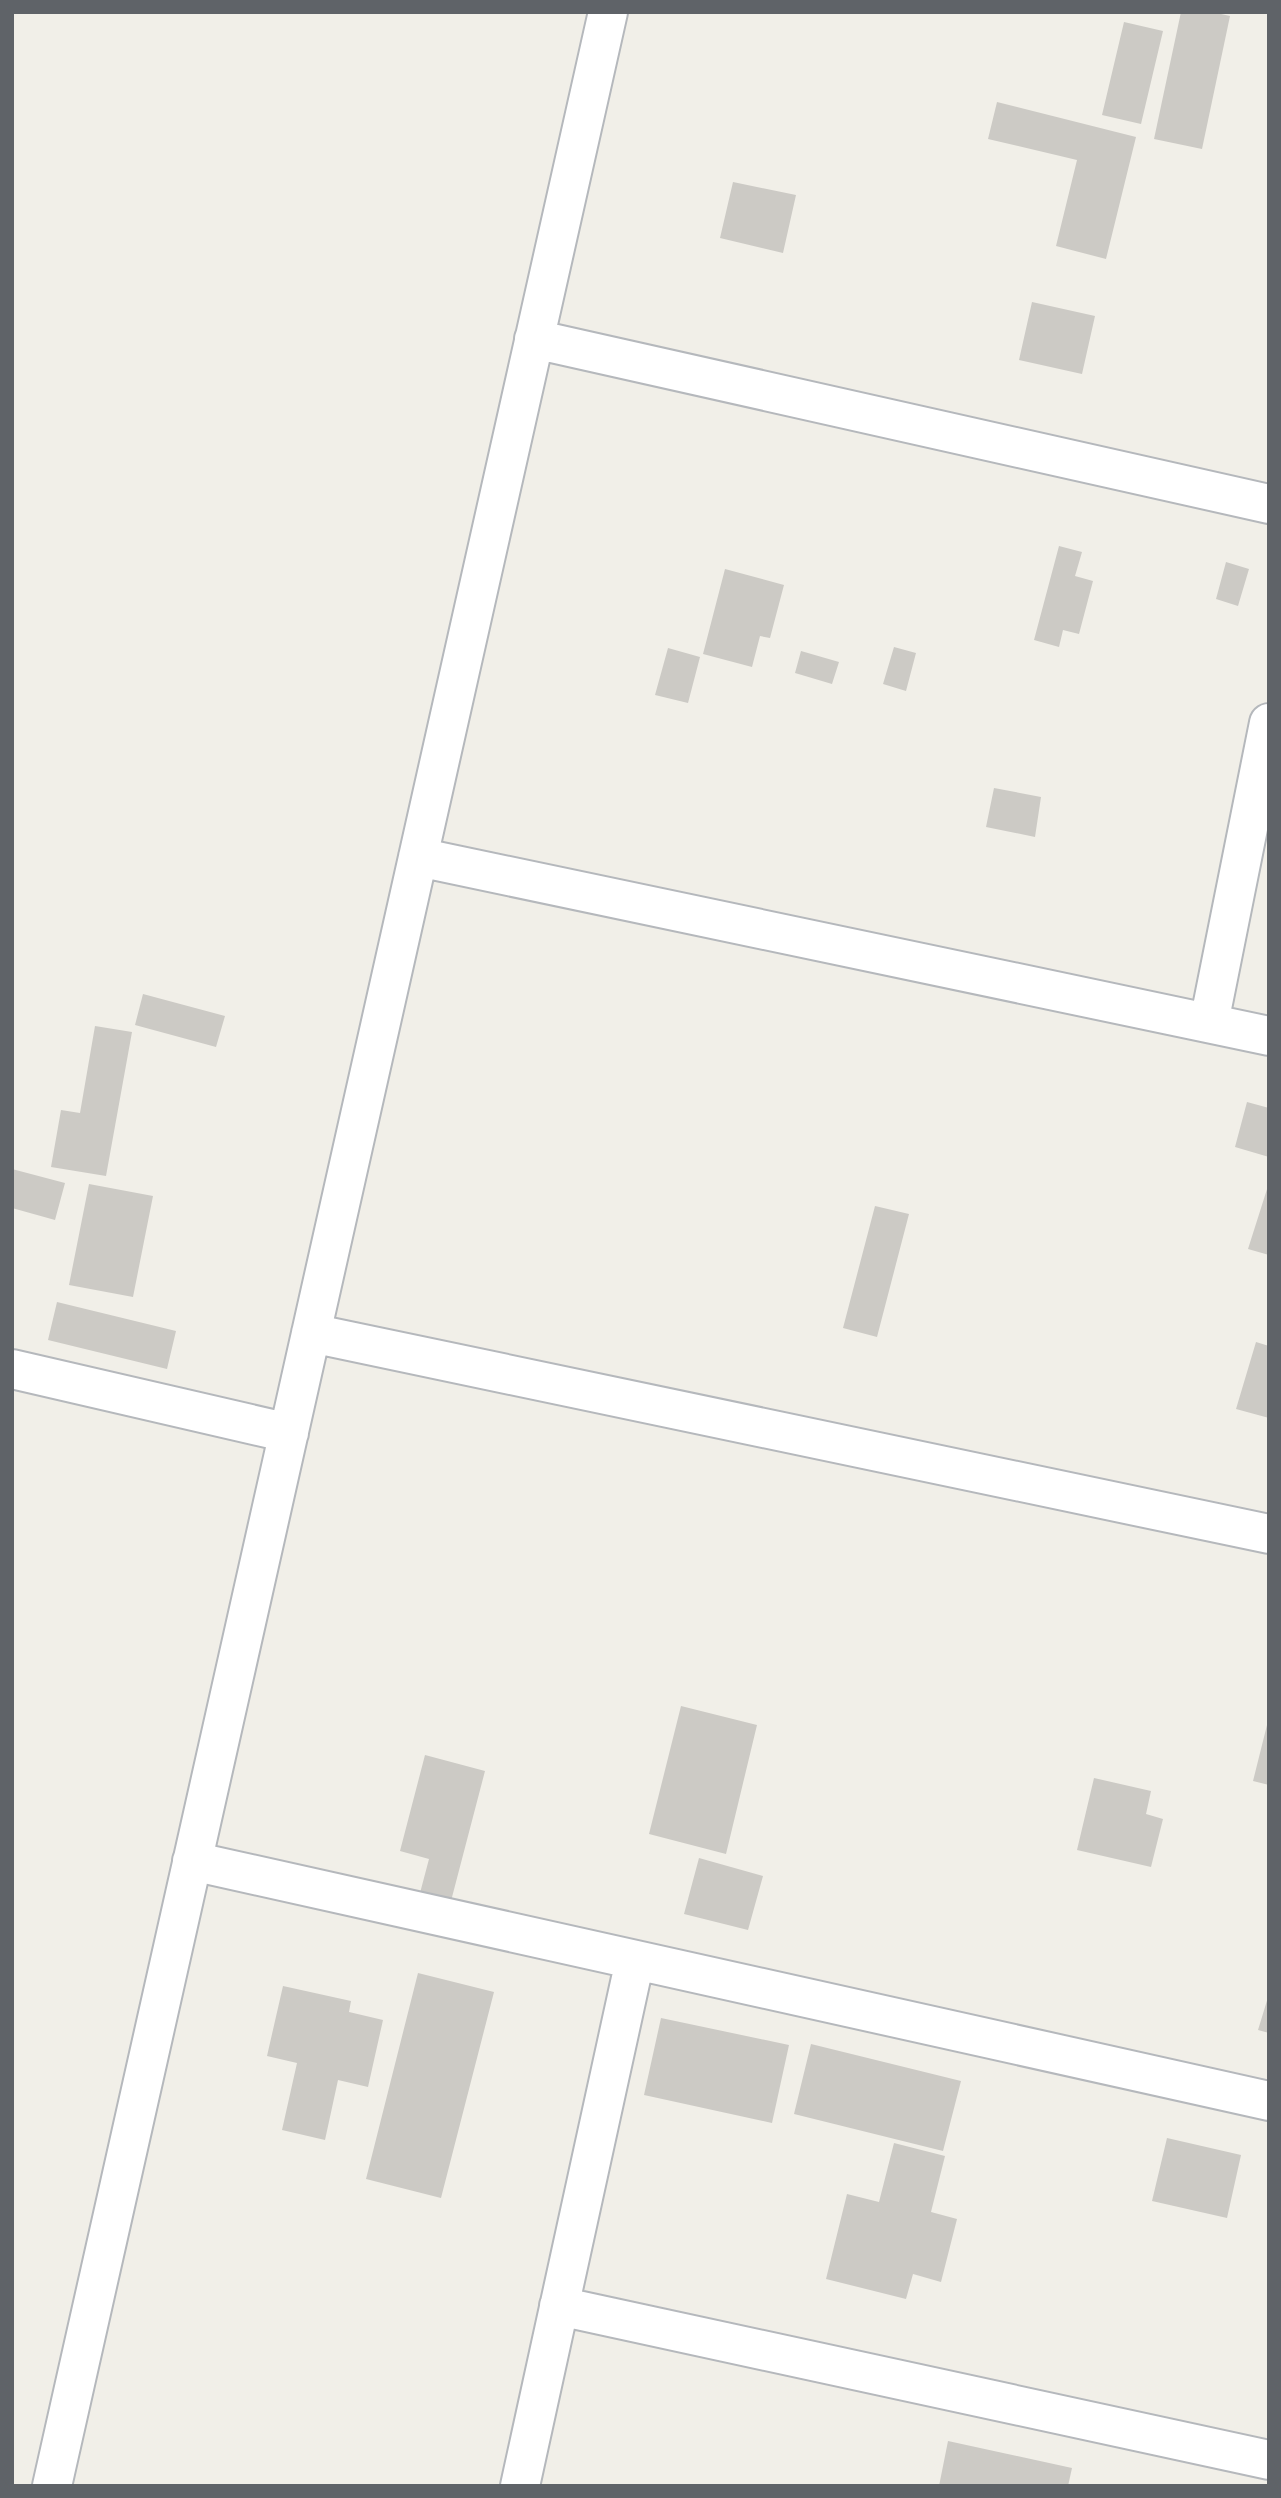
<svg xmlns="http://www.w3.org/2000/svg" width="1281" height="2498" font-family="Jost,sans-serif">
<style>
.building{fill:#cccac5}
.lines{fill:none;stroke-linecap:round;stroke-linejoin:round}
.street-casing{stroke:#b5b8bc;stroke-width:42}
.street{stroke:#fff;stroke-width:38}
</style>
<rect width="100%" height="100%" fill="#f1efe8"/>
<path class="building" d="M 1181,12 L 1212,12 L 1230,16 L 1202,149 L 1154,139 Z
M 1124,22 L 1163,31 L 1141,124 L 1102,115 Z
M 997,102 L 1136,137 L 1106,259 L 1056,246 L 1077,160 L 988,139 Z
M 733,182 L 796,195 L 783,253 L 720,238 Z
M 1032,302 L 1095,316 L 1082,374 L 1019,360 Z
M 1059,546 L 1082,552 L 1075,576 L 1093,581 L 1079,634 L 1063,630 L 1059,647 L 1034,640 Z
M 1226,562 L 1249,569 L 1238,606 L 1216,599 Z
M 725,569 L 784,585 L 770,638 L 760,636 L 752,667 L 703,654 Z
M 894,647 L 916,653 L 906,691 L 883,684 Z
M 668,648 L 700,657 L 688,703 L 655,695 Z
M 801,651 L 839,662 L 832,684 L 795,673 Z
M 994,788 L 1041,797 L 1035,837 L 986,827 Z
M 143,994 L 225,1016 L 216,1047 L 135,1025 Z
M 95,1026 L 132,1032 L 106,1176 L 51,1167 L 61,1110 L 80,1113 Z
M 1247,1102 L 1269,1108 L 1269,1157 L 1235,1147 Z
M 12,1169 L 65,1183 L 55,1220 L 12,1208 Z
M 89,1184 L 153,1196 L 133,1297 L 69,1285 Z
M 1268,1186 L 1269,1186 L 1269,1255 L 1248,1249 Z
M 875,1206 L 909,1214 L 877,1337 L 843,1328 Z
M 57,1302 L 176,1331 L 167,1369 L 48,1340 Z
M 1256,1342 L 1269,1346 L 1269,1418 L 1236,1409 Z
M 681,1706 L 757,1725 L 726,1854 L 649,1834 Z
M 1268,1721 L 1269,1721 L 1269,1785 L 1253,1781 Z
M 425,1755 L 485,1771 L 451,1901 L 420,1893 L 429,1859 L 400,1851 Z
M 1094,1778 L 1151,1791 L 1146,1814 L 1163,1819 L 1151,1867 L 1077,1850 Z
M 699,1858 L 763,1876 L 748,1930 L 684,1914 Z
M 418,1973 L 494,1992 L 441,2198 L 366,2179 Z
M 283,1986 L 351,2001 L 349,2012 L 383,2020 L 368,2087 L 338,2080 L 325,2140 L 282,2130 L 297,2063 L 267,2056 Z
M 1269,1994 L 1269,2033 L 1258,2030 Z
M 661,2018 L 789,2045 L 772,2123 L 644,2095 Z
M 811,2044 L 961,2081 L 943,2151 L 794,2114 Z
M 1167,2138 L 1241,2155 L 1227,2218 L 1152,2201 Z
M 894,2143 L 945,2156 L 931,2212 L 957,2219 L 941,2282 L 913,2274 L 906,2299 L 826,2279 L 847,2194 L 879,2202 Z
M 948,2441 L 1072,2468 L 1068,2486 L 939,2486 Z"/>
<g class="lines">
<g class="street-casing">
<path id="street" d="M 534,339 L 1269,504
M 418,857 L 1269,1036
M 1209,1023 L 1269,723
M 311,1333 L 1269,1534
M 12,1369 L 289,1433
M 192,1861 L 1269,2101
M 559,2306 L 1269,2460
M 52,2486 L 608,12
M 520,2486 L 635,1960"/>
</g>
<use href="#street" class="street"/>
</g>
<rect width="1281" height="2498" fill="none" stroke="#5f6368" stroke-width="28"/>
</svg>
